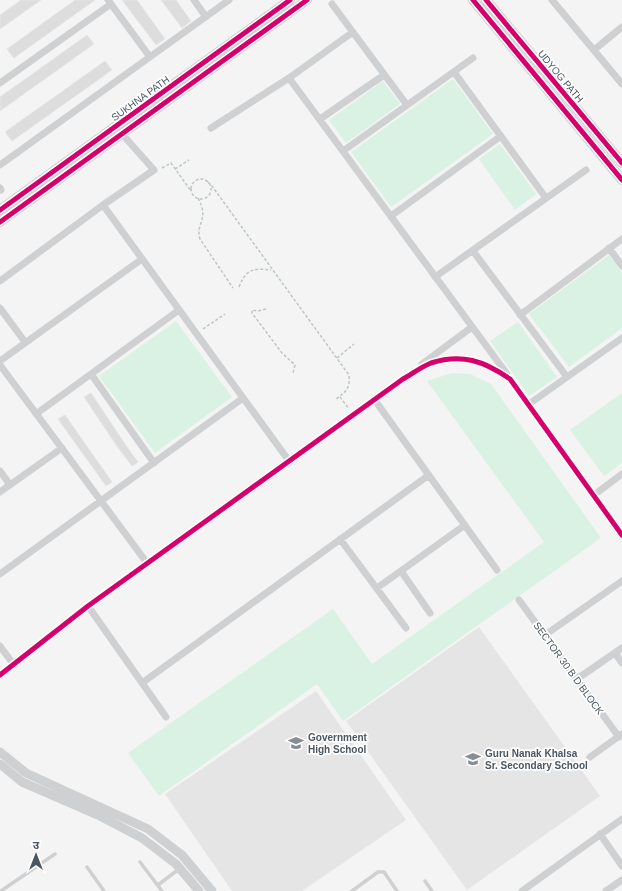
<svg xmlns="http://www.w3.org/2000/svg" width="622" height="891" font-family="Helvetica,'Noto Sans Devanagari',sans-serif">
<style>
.education{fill:#e6e5e6}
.green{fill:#d9f2e3}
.building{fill:#ddddde;stroke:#e5e6e7}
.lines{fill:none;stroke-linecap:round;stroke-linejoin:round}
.path{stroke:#bcc7c4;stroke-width:1.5;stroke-dasharray:3 2;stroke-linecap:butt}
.service{stroke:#ced0d2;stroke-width:3.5}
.minor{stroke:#ced0d2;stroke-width:7}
.tertiary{stroke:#ced0d2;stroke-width:9}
.secondary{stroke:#ced0d4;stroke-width:10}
.cycleway-casing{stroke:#fff;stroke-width:8}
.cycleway{stroke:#d6006c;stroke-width:5}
.labels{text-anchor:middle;stroke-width:3.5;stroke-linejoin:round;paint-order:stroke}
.street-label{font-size:10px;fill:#4a5661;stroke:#fff}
.poi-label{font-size:10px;font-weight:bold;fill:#4a5661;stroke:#fff;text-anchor:start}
</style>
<rect width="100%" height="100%" fill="#f4f4f4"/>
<path class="education" d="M 479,627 L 600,796 L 467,890 L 346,721 Z
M 316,691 L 406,820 L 302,891 L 232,891 L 165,794 Z"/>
<path class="green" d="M 453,79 L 493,134 L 391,207 L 351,152 Z
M 383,81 L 400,104 L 346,143 L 329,120 Z
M 500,144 L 536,194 L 515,210 L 479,159 Z
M 609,255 L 622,273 L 622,328 L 569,367 L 529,314 Z
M 176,321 L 232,397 L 155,453 L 99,376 Z
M 518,322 L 557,377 L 529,396 L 490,341 Z
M 452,373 L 470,374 L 491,384 L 601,538 L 343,721 L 317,684 L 159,796 L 128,753 L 333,609 L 372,664 L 544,542 L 427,381 Z
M 622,393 L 622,463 L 604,476 L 570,430 Z"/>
<path class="building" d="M 21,0 L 41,0 L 0,29 L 0,15 Z
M 75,0 L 95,0 L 14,58 L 7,49 Z
M 122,0 L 137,0 L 165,39 L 156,45 Z
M 161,0 L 176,0 L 191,21 L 182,28 Z
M 87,35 L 94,44 L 0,111 L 0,97 Z
M 105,61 L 112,70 L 12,141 L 5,132 Z
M 91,393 L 127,447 L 138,462 L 132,466 L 119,449 L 84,397 Z
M 65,415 L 112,482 L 106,486 L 58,419 Z"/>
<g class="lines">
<path class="path" d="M 162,168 L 171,163 L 191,191
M 175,169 L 189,160
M191 189a10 10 0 1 1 20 0a10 10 0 1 1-20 0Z
M 208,182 L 212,186 L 349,375 C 350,388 347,391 336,399
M 198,198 C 210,220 195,223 200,239 L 233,288
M 239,287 C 246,269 253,268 271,270
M 266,309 L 258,311 L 252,310 L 252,313 L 282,353 L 295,365 L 293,373
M 203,329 L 225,314
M 337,358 L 354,344
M 340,397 L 349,409"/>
<path class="service" d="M 140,862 L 162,891
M 87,867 L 104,891
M 425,881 L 432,891
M 158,885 L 179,869
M 1,891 L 55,854
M 352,891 L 378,872 L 384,872 L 397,891"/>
<path class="minor" d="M 108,0 L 150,57
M 194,0 L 206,17
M 552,0 L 622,84
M 332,4 L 407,105
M 594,50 L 622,27
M 454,72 L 546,198
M 289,78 L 507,374
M 0,83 L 111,4
M 320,119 L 384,75
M 211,128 L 289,78 L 353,32
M 343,151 L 473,58
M 0,165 L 229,0
M 0,188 L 1,190
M 103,205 L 289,461
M 391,216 L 501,136
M 609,248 L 622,266
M 473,251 L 567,377
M 435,277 L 586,170
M 0,281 L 103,205 L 154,170 L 122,134
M 0,308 L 25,342
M 520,315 L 622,239
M 0,361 L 142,259
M 422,364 L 472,327
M 0,365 L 147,563
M 91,374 L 154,463
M 374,399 L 497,570
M 529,404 L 622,338
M 36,414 L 179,310
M 0,471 L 10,485
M 0,492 L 62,448
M 594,495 L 622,474
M 340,539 L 406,628
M 401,571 L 430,613
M 0,574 L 243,398
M 377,588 L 465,525
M 519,600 L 619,737
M 88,606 L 166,717
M 545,635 L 622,581
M 0,646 L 14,665
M 615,653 L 622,663
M 0,675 L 88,606 L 403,379 C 412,374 421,367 431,363 C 462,353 484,361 510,379 L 622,535
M 577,679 L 622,648
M 142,683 L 429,475
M 590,757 L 622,734
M 600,834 L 622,866
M 522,891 L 622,819
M 606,891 L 622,880"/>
<path class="tertiary" d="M 0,752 L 26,773 L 148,829 L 182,855 L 212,891
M 0,764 L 22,782 L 98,815 L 142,838 L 176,864 L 199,891"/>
<path class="secondary" d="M 473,0 L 622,180
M 486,0 L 622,163
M 0,210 L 290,0
M 0,222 L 307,0"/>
<g class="cycleway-casing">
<path id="cycleway" d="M 473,0 L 622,180
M 486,0 L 622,163
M 0,210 L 290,0
M 0,222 L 307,0
M 0,675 L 88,606 L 403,379 C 412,374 421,367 431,363 C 462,353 484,361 510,379 L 622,535"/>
</g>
<use href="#cycleway" class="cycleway"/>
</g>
<defs>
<g id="school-bare" transform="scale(1.2)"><path d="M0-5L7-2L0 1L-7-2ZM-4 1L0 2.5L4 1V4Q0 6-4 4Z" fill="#868d94" stroke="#fff" stroke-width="2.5" paint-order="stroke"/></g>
</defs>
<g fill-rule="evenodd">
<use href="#school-bare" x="296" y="743"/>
<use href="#school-bare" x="473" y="759"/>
</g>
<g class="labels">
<g class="street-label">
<text transform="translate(561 76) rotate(50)" y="4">UDYOG PATH</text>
<text transform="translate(140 98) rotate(-36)" y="4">SUKHNA PATH</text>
<text transform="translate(569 668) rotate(54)" y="4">SECTOR 30 B D BLOCK</text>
</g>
<g class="poi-label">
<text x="308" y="741">Government<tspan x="308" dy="12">High School</tspan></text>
<text x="485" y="757">Guru Nanak Khalsa<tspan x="485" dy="12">Sr. Secondary School</tspan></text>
</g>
</g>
<g transform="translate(36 855)" stroke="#ffffff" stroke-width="3" paint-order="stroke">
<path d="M0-3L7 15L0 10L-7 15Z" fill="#4a5661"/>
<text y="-6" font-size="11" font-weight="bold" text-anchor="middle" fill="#4a5661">उ</text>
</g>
</svg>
